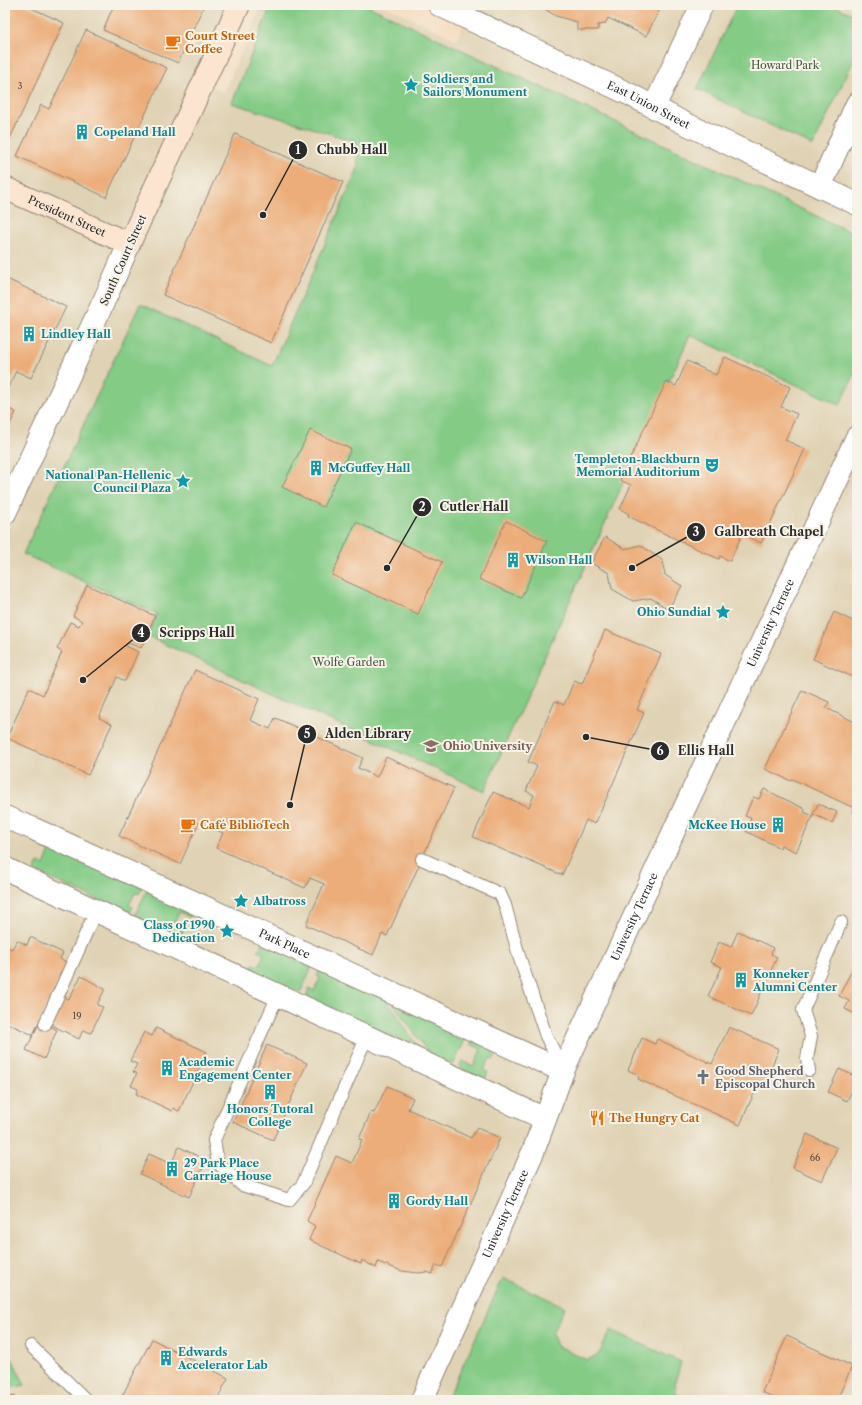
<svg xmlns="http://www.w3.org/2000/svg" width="862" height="1405" font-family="'Libre Caslon Text',serif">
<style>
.built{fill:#e0d2b4}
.green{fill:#84cb86;stroke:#587b58}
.building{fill:#ecad7a}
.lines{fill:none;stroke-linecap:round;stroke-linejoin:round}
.service-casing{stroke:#908476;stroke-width:14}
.minor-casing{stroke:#908476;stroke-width:24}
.tertiary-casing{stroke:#908476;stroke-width:24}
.secondary-casing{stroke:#908476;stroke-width:24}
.service{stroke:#fff;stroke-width:12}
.minor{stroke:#fff;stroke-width:22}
.tertiary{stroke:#fff;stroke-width:22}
.secondary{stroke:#fce5d0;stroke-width:22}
.labels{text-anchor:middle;stroke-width:4;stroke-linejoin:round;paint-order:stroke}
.number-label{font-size:9px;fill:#5b4c3f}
.food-label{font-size:11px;font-weight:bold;fill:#c56008;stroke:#f7f3e8;text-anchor:start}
.park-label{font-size:11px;fill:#465b46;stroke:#f7f3e8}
.culture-label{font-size:11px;font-weight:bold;fill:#0d838f;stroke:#f7f3e8;text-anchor:start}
.street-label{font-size:11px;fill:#2b2b2b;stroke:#f7f3e8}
.education-label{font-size:11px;font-weight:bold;fill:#785e54;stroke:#f7f3e8;text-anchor:start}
.worship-label{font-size:11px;font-weight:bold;fill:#5b616d;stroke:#f7f3e8;text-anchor:start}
.leader{fill:none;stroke:#2b2b2b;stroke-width:1.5}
.callout-dot{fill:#2b2b2b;stroke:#f7f3e8;stroke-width:1.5}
.mark-label{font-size:12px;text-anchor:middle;font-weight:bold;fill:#fff}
.callout-label{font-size:12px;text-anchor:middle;font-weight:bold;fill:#2b2b2b;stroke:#f7f3e8;stroke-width:4;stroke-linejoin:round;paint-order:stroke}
</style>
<rect width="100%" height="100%" fill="#f7f3e8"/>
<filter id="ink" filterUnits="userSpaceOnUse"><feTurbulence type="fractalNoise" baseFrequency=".025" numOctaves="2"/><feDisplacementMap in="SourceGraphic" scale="8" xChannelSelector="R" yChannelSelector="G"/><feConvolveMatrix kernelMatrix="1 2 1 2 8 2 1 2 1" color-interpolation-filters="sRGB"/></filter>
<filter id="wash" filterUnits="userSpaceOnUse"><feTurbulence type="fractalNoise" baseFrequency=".012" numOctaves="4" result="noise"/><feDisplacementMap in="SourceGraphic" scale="16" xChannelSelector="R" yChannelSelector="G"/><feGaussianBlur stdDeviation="0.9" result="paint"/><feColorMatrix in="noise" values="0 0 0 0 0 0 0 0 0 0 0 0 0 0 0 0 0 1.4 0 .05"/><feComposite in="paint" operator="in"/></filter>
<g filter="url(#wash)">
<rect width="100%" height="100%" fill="#f4dec2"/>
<path class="built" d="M 5,5 L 239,5 L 204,83 L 224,92 L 262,5 L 384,5 L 456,40 L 467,18 L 439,5 L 857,5 L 857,1400 L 5,1400 Z"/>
<path class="green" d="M 271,5 L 366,5 L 857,235 L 857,369 L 840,405 L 690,335 L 484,791 L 147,636 L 157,614 L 23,554 L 140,304 L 272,366 L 358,168 L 357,142 L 232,103 Z
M 737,5 L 832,5 L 857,16 L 857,53 L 813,146 L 697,89 Z
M 47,842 L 143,886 L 139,894 L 135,893 L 129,905 L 133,907 L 129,914 L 34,871 L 38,863 L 44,865 L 50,851 L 44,849 Z
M 148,888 L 194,909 L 190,917 L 179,912 L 173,926 L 183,931 L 181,938 L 134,917 Z
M 263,942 L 313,965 L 300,993 L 250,970 L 253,964 L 259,966 L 264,954 L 258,951 Z
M 321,968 L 386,998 L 418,1048 L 306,997 L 309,988 L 314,991 L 320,978 L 317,976 Z
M 392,1002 L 467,1036 L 453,1065 L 429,1054 Z
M 473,1039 L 498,1051 L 493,1060 L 490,1058 L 484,1070 L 488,1072 L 485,1079 L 459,1068 L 462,1061 L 474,1066 L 481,1049 L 471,1044 Z
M 503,1278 L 565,1307 L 552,1333 L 557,1346 L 587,1360 L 599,1354 L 611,1330 L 681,1362 L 675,1382 L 677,1400 L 447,1400 Z
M 5,1345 L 25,1385 L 5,1389 Z"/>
<g id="blocks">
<path class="building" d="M 5,5 L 25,5 L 64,23 L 5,149 Z
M 114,5 L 204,5 L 178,63 L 103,30 Z
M 538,5 L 662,5 L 646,36 L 608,18 L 605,24 L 598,25 L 598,30 L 577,30 L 577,22 L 556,16 Z
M 86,30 L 167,68 L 106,197 L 17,156 L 41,105 L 49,109 Z
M 235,134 L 343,182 L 271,343 L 163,295 Z
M 5,278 L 66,307 L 31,378 L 16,371 L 5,394 Z
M 725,357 L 790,387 L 781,407 L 797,414 L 785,440 L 805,449 L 761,543 L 742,534 L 730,561 L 720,556 L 719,559 L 680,541 L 628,516 L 629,514 L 620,509 L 631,485 L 620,480 L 666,382 L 676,386 L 687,361 L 716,375 Z
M 5,407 L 16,412 L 5,434 Z
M 310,430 L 351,449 L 323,507 L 282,487 Z
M 506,521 L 547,541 L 521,598 L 479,579 Z
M 356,522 L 442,562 L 418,614 L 332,575 Z
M 605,537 L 625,549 L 640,545 L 662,560 L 665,575 L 682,586 L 668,609 L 651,598 L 633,601 L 612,589 L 609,573 L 591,563 Z
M 87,585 L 155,616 L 141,648 L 128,643 L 126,646 L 138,652 L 125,681 L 117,677 L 99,718 L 112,724 L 88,775 L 7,738 L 29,688 L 43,695 L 62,652 L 57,649 L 70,622 L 79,626 L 82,621 L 73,616 Z
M 834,612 L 855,622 L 857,617 L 857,679 L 813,659 Z
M 605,630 L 661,654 L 637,710 L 644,713 L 595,824 L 586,820 L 562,875 L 473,837 L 493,792 L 529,807 L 534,795 L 526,791 L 537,766 L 528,762 L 555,701 L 564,705 L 574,681 L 582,684 Z
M 195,670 L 259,699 L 250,720 L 270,729 L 275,718 L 278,719 L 363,758 L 358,768 L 377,777 L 386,757 L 454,788 L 387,936 L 382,934 L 373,955 L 306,925 L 324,884 L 310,878 L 305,888 L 216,848 L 223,833 L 199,822 L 180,864 L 119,836 Z
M 802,690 L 829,702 L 826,708 L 857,723 L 857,814 L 853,812 L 854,808 L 792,779 L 791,781 L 765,769 Z
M 764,789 L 805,809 L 804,812 L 813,816 L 796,852 L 781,845 L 780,848 L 745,831 L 751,818 L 745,816 L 753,797 L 759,799 Z
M 818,804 L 837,812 L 832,823 L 813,814 Z
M 738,931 L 773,948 L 771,954 L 777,957 L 751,1016 L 708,996 L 722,967 L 710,962 L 719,942 L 731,947 Z
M 30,937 L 63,953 L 60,959 L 67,962 L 33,1035 L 5,1022 L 5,946 L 12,949 L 17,940 L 27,945 Z
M 857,960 L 857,1015 L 845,1009 L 849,1001 L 839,996 Z
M 81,976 L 105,989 L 97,1005 L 103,1007 L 91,1033 L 83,1030 L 79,1039 L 50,1024 L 63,997 L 69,999 Z
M 40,1021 L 57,1030 L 44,1059 L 26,1050 Z
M 729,1027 L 779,1049 L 764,1084 L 759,1082 L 740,1125 L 638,1079 L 639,1075 L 628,1070 L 642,1038 L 655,1044 L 657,1039 L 712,1064 Z
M 156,1028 L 207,1052 L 179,1111 L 173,1108 L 172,1111 L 136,1094 L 138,1089 L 131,1086 L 137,1073 L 133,1072 L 137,1064 L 130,1061 L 144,1032 L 152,1036 Z
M 267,1045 L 307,1063 L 273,1140 L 233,1122 Z
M 839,1069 L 857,1077 L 857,1081 L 847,1101 L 828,1092 Z
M 387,1086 L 413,1098 L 408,1109 L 471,1138 L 477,1128 L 500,1138 L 442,1267 L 436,1265 L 432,1274 L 427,1272 L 418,1273 L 402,1271 L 378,1262 L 376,1268 L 362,1260 L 361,1264 L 309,1240 L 315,1226 L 307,1221 L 336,1156 L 352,1163 L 362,1140 L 359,1139 L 371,1112 L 374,1113 Z
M 807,1134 L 837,1148 L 822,1181 L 793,1168 Z
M 179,1147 L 206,1160 L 189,1197 L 140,1174 L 149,1154 L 171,1164 Z
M 787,1336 L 852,1366 L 837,1400 L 779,1400 L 762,1392 Z
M 152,1339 L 228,1378 L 217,1400 L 210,1400 L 201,1396 L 199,1400 L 124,1400 L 121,1398 Z
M 15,1396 L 16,1400 L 5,1400 L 5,1398 Z"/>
</g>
</g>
<g filter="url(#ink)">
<use href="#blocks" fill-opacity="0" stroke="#908476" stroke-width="1"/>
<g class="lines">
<g class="service-casing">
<path id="service" d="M 422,859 L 500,894 L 505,905 L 519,956 L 546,1036 L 563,1069
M 278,995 L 214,1140 L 218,1163 L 242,1185 L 289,1200 L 303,1184 L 367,1036
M 45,1024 L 96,911
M 809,1070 L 807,1059 L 811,1036 L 803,1010 L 841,922
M 31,1346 L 86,1400"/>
</g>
<g class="minor-casing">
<path id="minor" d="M 820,187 L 857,104"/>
</g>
<g class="tertiary-casing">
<g id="tertiary">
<path id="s1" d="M 439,5 L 629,94 L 682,122 L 857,204"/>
<path d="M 654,107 L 702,5"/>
<path d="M 5,513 L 108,292 L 129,244"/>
<path id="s2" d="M 5,817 L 34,829 L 563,1071"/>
<path d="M 5,868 L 8,870 L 545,1119"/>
<path id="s3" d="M 422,1400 L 533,1152 L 563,1071 L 582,1029 L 857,437"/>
</g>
</g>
<g class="secondary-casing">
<g id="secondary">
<path id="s4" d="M 5,188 L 129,244 L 239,5"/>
</g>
</g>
<use href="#service" class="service"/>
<use href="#minor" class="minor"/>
<use href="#tertiary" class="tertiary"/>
<use href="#secondary" class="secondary"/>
</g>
</g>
<defs>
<g id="cafe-bare" transform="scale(1.2)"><path d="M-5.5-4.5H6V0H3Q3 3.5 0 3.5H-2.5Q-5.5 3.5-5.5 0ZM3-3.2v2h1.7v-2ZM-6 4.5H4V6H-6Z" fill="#e8710a" stroke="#f7f3e8" stroke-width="2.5" paint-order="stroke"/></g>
<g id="sight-bare" transform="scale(1.2)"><path d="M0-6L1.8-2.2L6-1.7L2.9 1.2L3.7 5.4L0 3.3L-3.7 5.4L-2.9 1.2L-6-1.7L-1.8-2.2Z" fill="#0f9aa8" stroke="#f7f3e8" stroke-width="2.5" paint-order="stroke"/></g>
<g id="building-bare" transform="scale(1.2)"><path d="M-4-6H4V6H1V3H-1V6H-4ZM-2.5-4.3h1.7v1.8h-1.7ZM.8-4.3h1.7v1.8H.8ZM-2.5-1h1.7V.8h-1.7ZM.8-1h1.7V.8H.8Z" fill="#0f9aa8" stroke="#f7f3e8" stroke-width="2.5" paint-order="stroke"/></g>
<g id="theatre-bare" transform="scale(1.2)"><path d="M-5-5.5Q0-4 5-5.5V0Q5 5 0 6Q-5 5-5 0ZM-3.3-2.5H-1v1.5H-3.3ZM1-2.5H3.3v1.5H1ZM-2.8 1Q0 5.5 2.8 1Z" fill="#0f9aa8" stroke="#f7f3e8" stroke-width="2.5" paint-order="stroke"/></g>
<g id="university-bare" transform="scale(1.2)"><path d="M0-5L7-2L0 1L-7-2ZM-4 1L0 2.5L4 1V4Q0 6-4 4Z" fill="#8d6e63" stroke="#f7f3e8" stroke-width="2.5" paint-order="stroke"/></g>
<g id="church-bare" transform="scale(1.2)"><path d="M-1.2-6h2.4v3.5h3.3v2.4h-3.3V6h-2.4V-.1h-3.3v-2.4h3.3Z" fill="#6b7280" stroke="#f7f3e8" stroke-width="2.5" paint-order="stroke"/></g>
<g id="restaurant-bare" transform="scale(1.2)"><path d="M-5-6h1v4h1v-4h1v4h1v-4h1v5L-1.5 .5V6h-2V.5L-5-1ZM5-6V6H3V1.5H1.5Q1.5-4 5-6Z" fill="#e8710a" stroke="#f7f3e8" stroke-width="2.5" paint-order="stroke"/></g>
</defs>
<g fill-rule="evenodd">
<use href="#cafe-bare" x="173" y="42"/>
<use href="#sight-bare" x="411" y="85"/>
<use href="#building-bare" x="82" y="132"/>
<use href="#building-bare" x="29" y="334"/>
<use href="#theatre-bare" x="712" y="465"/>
<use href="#building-bare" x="316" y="468"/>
<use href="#sight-bare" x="183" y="481"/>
<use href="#building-bare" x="513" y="560"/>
<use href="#sight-bare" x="723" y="612"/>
<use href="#university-bare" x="431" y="746"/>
<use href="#cafe-bare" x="188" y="825"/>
<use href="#building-bare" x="778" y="825"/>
<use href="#sight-bare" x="241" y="901"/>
<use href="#sight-bare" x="227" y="931"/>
<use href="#building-bare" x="741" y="980"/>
<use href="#building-bare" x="167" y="1068"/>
<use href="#church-bare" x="703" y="1077"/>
<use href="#building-bare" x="270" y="1092"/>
<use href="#restaurant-bare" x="597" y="1118"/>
<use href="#building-bare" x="172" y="1169"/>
<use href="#building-bare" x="394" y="1201"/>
<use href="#building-bare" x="166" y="1358"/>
</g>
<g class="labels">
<g class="number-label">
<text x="20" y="89">3</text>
<text x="77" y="1019">19</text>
<text x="815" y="1161">66</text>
</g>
<g class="food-label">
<text x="185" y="40">Court Street<tspan x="185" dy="13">Coffee</tspan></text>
<text x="200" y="829">Café BiblioTech</text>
<text x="609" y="1122">The Hungry Cat</text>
</g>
<g class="park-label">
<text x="785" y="69">Howard Park</text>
<text x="349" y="666">Wolfe Garden</text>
</g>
<g class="culture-label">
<text x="423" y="83">Soldiers and<tspan x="423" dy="13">Sailors Monument</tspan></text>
<text x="94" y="136">Copeland Hall</text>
<text x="41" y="338">Lindley Hall</text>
<text x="700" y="463" text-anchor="end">Templeton-Blackburn<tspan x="700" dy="13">Memorial Auditorium</tspan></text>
<text x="328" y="472">McGuffey Hall</text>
<text x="171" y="479" text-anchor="end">National Pan-Hellenic<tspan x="171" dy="13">Council Plaza</tspan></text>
<text x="525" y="564">Wilson Hall</text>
<text x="711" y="616" text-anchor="end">Ohio Sundial</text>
<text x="766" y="829" text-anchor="end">McKee House</text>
<text x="253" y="905">Albatross</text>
<text x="215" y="929" text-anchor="end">Class of 1990<tspan x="215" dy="13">Dedication</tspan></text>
<text x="753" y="978">Konneker<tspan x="753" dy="13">Alumni Center</tspan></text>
<text x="179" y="1066">Academic<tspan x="179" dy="13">Engagement Center</tspan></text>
<text x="270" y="1113" text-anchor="middle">Honors Tutoral<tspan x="270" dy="13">College</tspan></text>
<text x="184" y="1167">29 Park Place<tspan x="184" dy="13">Carriage House</tspan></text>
<text x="406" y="1205">Gordy Hall</text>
<text x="178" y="1356">Edwards<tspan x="178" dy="13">Accelerator Lab</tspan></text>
</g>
<g class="street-label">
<text dy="4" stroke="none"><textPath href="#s1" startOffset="232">East Union Street</textPath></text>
<text dy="4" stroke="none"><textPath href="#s4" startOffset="68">President Street</textPath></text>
<text transform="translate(123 260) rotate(-66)" y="4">South Court Street</text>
<text dy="4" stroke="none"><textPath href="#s3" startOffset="852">University Terrace</textPath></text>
<text dy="4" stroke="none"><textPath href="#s3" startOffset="528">University Terrace</textPath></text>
<text dy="4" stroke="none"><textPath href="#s2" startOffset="307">Park Place</textPath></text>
<text dy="4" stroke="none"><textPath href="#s3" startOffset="204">University Terrace</textPath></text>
</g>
<g class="education-label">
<text x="443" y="750">Ohio University</text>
</g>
<g class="worship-label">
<text x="715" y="1075">Good Shepherd<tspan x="715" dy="13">Episcopal Church</tspan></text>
</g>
</g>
<path class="leader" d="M263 215L298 150M387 568L422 507M632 568L696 532M83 680L141 633M290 805L307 734M586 737L660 751"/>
<g class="callout-dot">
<circle cx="263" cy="215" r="4"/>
<circle cx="387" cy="568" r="4"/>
<circle cx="632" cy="568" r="4"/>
<circle cx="83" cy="680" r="4"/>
<circle cx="290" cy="805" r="4"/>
<circle cx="586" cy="737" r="4"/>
<circle cx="298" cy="150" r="10"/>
<circle cx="422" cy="507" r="10"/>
<circle cx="696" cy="532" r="10"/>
<circle cx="141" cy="633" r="10"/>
<circle cx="307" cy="734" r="10"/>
<circle cx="660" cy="751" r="10"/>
</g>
<g class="mark-label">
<text x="298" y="154">1</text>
<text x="422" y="511">2</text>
<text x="696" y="536">3</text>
<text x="141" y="637">4</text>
<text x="307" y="738">5</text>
<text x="660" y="755">6</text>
</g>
<g class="callout-label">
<text x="352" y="154">Chubb Hall</text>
<text x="474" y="511">Cutler Hall</text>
<text x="769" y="536">Galbreath Chapel</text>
<text x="197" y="637">Scripps Hall</text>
<text x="368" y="738">Alden Library</text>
<text x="706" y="755">Ellis Hall</text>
</g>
<rect width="862" height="1405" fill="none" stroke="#f7f3e8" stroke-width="20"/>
</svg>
